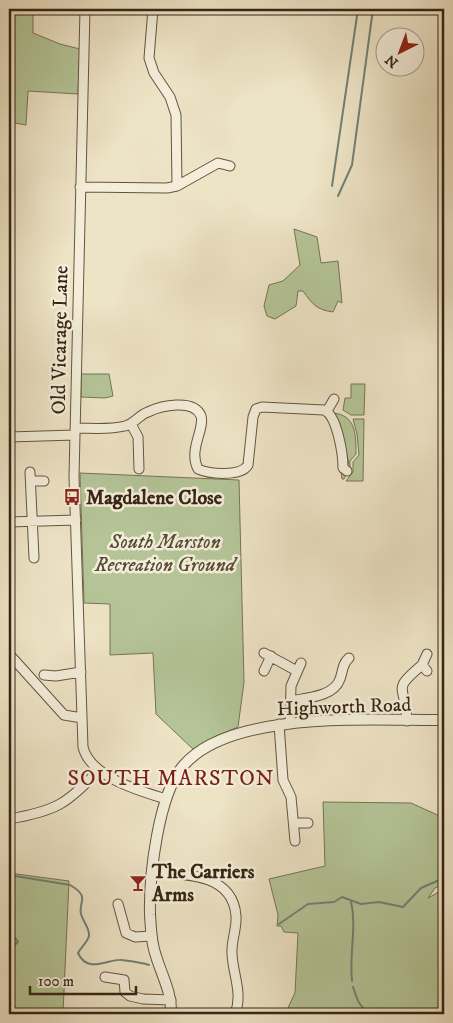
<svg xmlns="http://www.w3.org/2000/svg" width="453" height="1023" font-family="'IM FELL DW Pica',serif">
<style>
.green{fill:#b4c497;stroke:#757456}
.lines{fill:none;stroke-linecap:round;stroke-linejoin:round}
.stream{stroke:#718176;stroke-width:2}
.minor-casing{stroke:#645441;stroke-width:11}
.tertiary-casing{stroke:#645441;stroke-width:12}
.minor{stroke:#f3edd9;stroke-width:9}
.tertiary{stroke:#f3edd9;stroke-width:10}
.labels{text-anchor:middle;stroke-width:5;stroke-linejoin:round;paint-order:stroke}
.street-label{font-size:20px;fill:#362515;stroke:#f3edd9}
.poi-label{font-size:20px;font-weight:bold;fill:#362515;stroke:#f3edd9;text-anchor:start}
.park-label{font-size:20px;font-style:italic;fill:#564d36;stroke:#f3edd9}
.quarter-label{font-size:22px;letter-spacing:1px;fill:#7a1f14;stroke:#f3edd9}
</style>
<rect width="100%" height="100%" fill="#ede3c5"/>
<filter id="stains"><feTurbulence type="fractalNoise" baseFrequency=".004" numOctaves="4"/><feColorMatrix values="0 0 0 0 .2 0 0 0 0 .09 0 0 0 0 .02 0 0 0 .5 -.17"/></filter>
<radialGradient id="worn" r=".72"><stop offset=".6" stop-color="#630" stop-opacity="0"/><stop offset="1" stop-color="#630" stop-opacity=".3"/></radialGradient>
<path class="green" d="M 9,9 L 33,9 L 33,33 L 60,44 L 80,49 L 78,94 L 28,91 L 26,125 L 9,122 Z
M 294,229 L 317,237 L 321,263 L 338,261 L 342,303 L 338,301 L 333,312 C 317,310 312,304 303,291 L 298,291 L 296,306 L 275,319 L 267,316 L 264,306 L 269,285 L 283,281 L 300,265 Z
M 81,374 L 109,374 L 113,396 L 105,398 L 81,397 Z
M 351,384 L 365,384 L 364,415 L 351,415 L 343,410 L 345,398 L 351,398 Z
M 333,413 C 356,415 356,435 356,454 L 350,461 C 350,477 348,469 344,479 L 342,479 L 341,471 L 350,469 L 343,437 Z
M 353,419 L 364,419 L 363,481 L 346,481 L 353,472 L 353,462 L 359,455 L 357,434 Z
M 80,473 L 239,480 L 244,682 L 238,727 L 214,737 L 195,751 L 156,714 L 153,653 L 110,655 L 110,604 L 84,603 Z
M 323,802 L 411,803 L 444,818 L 442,827 L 444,828 L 444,884 L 435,888 L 428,898 L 444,889 L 444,1014 L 285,1014 L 295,993 L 298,933 L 284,932 L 281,926 L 277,926 L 278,915 L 269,879 L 325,866 Z
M 9,873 L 69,881 L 63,1013 L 75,1014 L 9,1014 Z"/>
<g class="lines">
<path class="stream" d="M 332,186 L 358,9
M 338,196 L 352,165 L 373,9
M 9,875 L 70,885 C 91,897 78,902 81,914 C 83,922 90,928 89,936 C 87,943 81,947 78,953 C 88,975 109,958 122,960 C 130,961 141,962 149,965
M 351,901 C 357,928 349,954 352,981
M 279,924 L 308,904 L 334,902 L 342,897 L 361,904 L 379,902 L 403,907 L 421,888 L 444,878
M 9,929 L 18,942 L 9,950
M 353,987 L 358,1001 L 367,1014"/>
<g class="minor-casing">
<path id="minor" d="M 85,9 L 74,477 L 83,747 C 90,777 140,791 166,799
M 153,9 L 149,58 L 154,73 L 170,97 L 176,115 L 177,186
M 80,187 L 167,188 L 177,186 L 218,163 L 230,166
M 327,411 L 334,399
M 131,424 L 138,437 L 139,469
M 75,428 C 91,428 109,430 125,426 C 134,424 139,415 148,412 C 160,406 194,398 201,416 C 205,429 188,450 198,469 C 209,474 241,477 248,465 L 253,417 L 256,409 L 262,407 L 324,410 C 337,415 343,454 343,468 L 347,471
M 9,437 L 75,435
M 30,472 L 34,558
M 31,481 L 44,481
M 9,522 L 76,520
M 264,653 L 297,671
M 9,654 L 64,715 L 82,718
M 422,665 L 427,654
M 264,671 L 271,656
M 44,675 L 56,676 L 81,672
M 290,701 C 305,698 334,697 340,679 C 343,671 342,664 349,658
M 407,721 C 406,684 390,692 422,665 L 427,671
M 290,723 L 291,686 L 301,663
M 279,724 L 283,780 L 291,797 L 295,841
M 9,819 C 56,811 67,804 99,770
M 294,823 L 308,823
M 153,873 C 184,874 233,873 236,916 C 237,929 231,941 232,954 C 233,975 243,993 235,1014
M 118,904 L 126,933 L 135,937 L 151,936
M 105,977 L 124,980 L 125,992 L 130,996 L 143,999 L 171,1000"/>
</g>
<g class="tertiary-casing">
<path id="tertiary" d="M 171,1014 C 172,993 162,976 156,956 C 151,943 151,929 150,915 C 149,877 158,795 183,766 C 231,709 375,721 444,720"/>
</g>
<use href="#minor" class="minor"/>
<use href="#tertiary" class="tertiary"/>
</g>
<defs>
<g id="bus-bare" transform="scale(1.35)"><path d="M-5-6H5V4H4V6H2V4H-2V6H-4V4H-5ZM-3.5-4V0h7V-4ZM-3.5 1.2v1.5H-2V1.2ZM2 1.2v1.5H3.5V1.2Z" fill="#8f2418" stroke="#f3edd9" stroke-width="2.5" paint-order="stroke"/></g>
<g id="bar-bare" transform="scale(1.35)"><path d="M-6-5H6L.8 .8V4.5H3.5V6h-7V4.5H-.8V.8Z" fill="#8f2418" stroke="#f3edd9" stroke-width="2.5" paint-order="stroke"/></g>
</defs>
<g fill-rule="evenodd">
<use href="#bus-bare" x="72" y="497"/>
<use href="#bar-bare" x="138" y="883"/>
</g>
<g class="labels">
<g class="street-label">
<text transform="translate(59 340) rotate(-89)" y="7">Old Vicarage Lane</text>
<text transform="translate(344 706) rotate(-2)" y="7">Highworth Road</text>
</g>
<g class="poi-label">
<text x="86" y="504">Magdalene Close</text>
<text x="152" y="878">The Carriers<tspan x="152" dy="23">Arms</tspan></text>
</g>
<g class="park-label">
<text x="165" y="548">South Marston<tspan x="165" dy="23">Recreation Ground</tspan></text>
</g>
<g class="quarter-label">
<text x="171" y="785">SOUTH MARSTON</text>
</g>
</g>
<rect width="453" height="1023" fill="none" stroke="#ede3c5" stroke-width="30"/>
<rect x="10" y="10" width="433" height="1003" fill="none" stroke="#362515" stroke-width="2.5"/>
<rect x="15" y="15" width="423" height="993" fill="none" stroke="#362515"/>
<g transform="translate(400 52) rotate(222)"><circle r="24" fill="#f3edd9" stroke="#a79d8b"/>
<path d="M0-4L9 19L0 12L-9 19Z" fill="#8f2418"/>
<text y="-8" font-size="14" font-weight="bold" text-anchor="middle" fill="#362515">N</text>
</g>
<path d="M30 986v8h106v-8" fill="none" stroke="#362515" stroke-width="2.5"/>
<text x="38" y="986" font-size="15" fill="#362515" stroke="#f3edd9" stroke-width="4" paint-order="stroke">100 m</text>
<rect width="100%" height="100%" filter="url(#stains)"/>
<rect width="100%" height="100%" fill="url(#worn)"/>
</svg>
